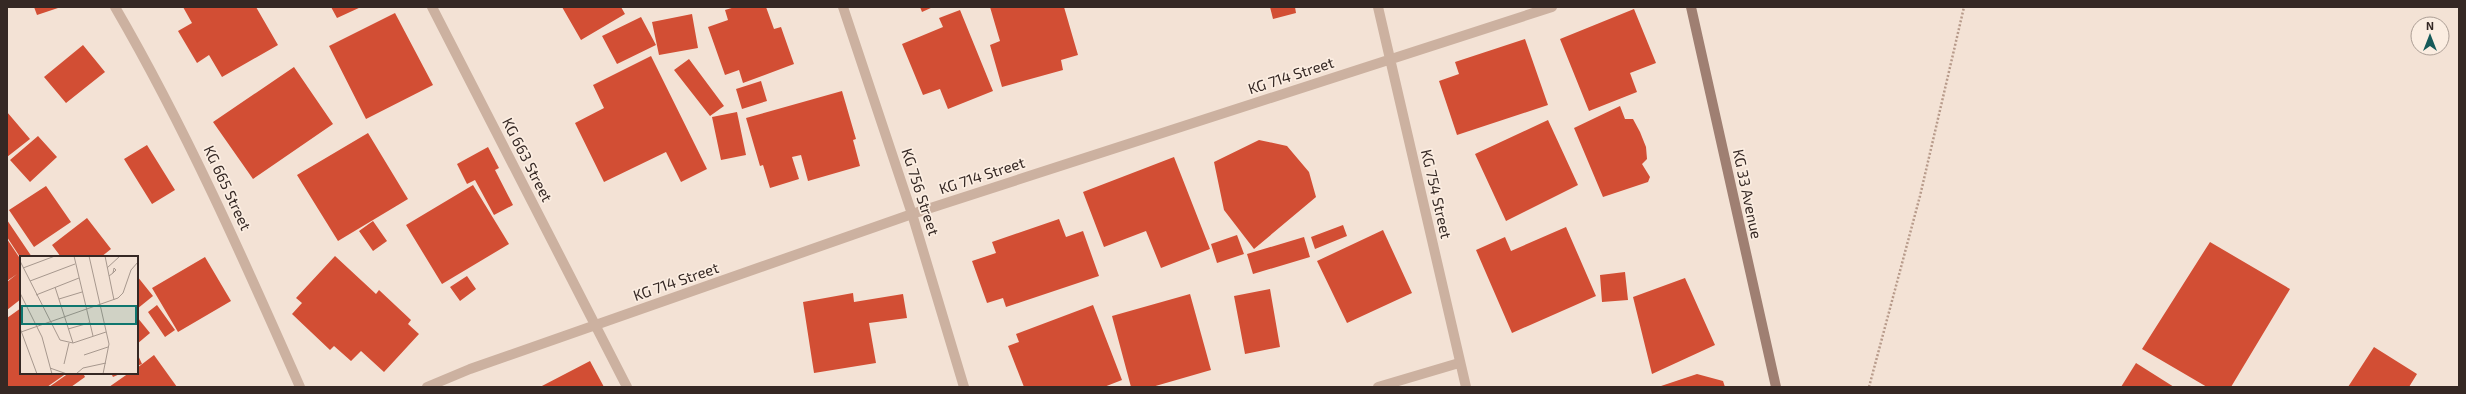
<svg xmlns="http://www.w3.org/2000/svg" width="2466" height="394" font-family="'Exo 2',sans-serif">
<style>
.building{fill:#d24e34}
.lines{fill:none;stroke-linecap:round;stroke-linejoin:round}
.path{stroke:#b79a8a;stroke-width:2.5;stroke-dasharray:2 2;stroke-linecap:butt}
.street{stroke:#ccb1a0;stroke-width:10}
.secondary{stroke:#9f7f72;stroke-width:10}
.labels{text-anchor:middle;stroke-width:3.5;stroke-linejoin:round;paint-order:stroke}
.street-label{font-size:15px;fill:#352824;stroke:#fbede1}
.inset-road{fill:none;stroke:#a7988e;stroke-width:1}
.view{fill:#0f766e;fill-opacity:0.15;stroke:#0f766e;stroke-width:2}
.inset-edge{fill:none;stroke:#352824;stroke-width:2}
</style>
<rect width="100%" height="100%" fill="#f3e2d5"/>
<path class="building" d="M 34,7 L 61,7 L 37,15 Z
M 183,7 L 256,7 L 278,45 L 222,77 L 209,55 L 197,63 L 178,31 L 192,23 Z
M 331,7 L 361,7 L 337,18 Z
M 562,7 L 621,7 L 625,14 L 581,40 Z
M 735,7 L 766,7 L 774,29 L 781,27 L 794,64 L 743,83 L 739,70 L 725,75 L 708,27 L 728,20 L 725,10 Z
M 920,7 L 933,7 L 922,12 Z
M 990,7 L 1064,7 L 1078,55 L 1061,60 L 1063,70 L 1002,87 L 990,45 L 1000,41 Z
M 1270,7 L 1295,7 L 1296,13 L 1273,19 Z
M 1634,9 L 1656,63 L 1630,73 L 1637,92 L 1589,111 L 1560,39 Z
M 960,10 L 993,91 L 948,109 L 940,89 L 923,95 L 902,44 L 943,27 L 939,18 Z
M 395,13 L 433,85 L 366,119 L 329,46 Z
M 692,14 L 698,48 L 659,55 L 652,22 Z
M 641,17 L 656,45 L 617,64 L 602,36 Z
M 1525,39 L 1548,105 L 1457,135 L 1439,81 L 1459,74 L 1455,62 Z
M 83,45 L 105,72 L 66,103 L 44,77 Z
M 651,56 L 707,169 L 681,182 L 666,152 L 604,182 L 575,123 L 604,108 L 593,85 Z
M 689,59 L 724,106 L 710,116 L 674,70 Z
M 294,67 L 333,124 L 253,179 L 213,122 Z
M 761,81 L 767,101 L 742,109 L 736,89 Z
M 842,91 L 856,139 L 853,140 L 860,166 L 808,181 L 801,155 L 792,157 L 799,179 L 770,188 L 763,165 L 760,166 L 746,118 Z
M 1620,106 L 1625,119 L 1633,119 L 1640,132 L 1646,147 L 1647,159 L 1642,164 L 1650,177 L 1648,182 L 1603,197 L 1574,128 Z
M 7,112 L 30,139 L 7,157 Z
M 737,112 L 746,155 L 721,160 L 712,117 Z
M 1548,120 L 1578,185 L 1506,221 L 1475,154 Z
M 368,133 L 408,199 L 338,241 L 297,175 Z
M 38,136 L 57,157 L 30,182 L 10,160 Z
M 1259,140 L 1287,146 L 1309,172 L 1316,197 L 1254,249 L 1224,210 L 1214,162 Z
M 147,145 L 175,190 L 152,204 L 124,159 Z
M 488,147 L 499,168 L 495,170 L 513,205 L 494,215 L 475,180 L 467,184 L 457,164 Z
M 1174,157 L 1210,249 L 1161,268 L 1146,231 L 1104,247 L 1083,192 Z
M 473,185 L 509,244 L 442,284 L 406,225 Z
M 46,186 L 71,222 L 34,247 L 9,210 Z
M 87,218 L 111,249 L 101,257 L 61,257 L 52,245 Z
M 1059,219 L 1066,237 L 1083,231 L 1099,276 L 1006,307 L 1003,298 L 987,303 L 972,261 L 996,253 L 992,242 Z
M 7,220 L 32,257 L 20,257 L 7,237 Z
M 373,221 L 387,241 L 373,251 L 359,231 Z
M 1343,225 L 1347,236 L 1315,249 L 1311,237 Z
M 1566,227 L 1596,296 L 1512,333 L 1476,250 L 1505,237 L 1511,251 Z
M 1383,230 L 1412,293 L 1347,323 L 1317,261 Z
M 1237,235 L 1244,254 L 1217,263 L 1211,244 Z
M 1304,237 L 1310,257 L 1253,274 L 1247,254 Z
M 7,239 L 21,260 L 21,299 L 7,310 L 7,282 L 17,274 L 7,281 Z
M 2210,242 L 2290,289 L 2231,387 L 2207,387 L 2142,349 Z
M 335,256 L 376,294 L 379,290 L 411,320 L 408,324 L 419,334 L 384,372 L 361,351 L 351,361 L 334,346 L 330,350 L 292,314 L 302,303 L 296,298 Z
M 205,257 L 231,301 L 178,332 L 152,288 Z
M 1625,272 L 1628,300 L 1602,302 L 1600,275 Z
M 137,276 L 153,296 L 137,309 Z
M 467,276 L 476,289 L 460,301 L 450,287 Z
M 1685,278 L 1715,345 L 1652,374 L 1633,297 Z
M 1270,289 L 1280,347 L 1245,354 L 1234,296 Z
M 853,293 L 854,302 L 903,294 L 907,318 L 869,323 L 876,363 L 814,373 L 803,302 Z
M 1190,294 L 1211,370 L 1152,387 L 1131,387 L 1112,316 Z
M 157,305 L 175,330 L 165,337 L 148,312 Z
M 1093,305 L 1122,380 L 1104,387 L 1024,387 L 1008,346 L 1019,342 L 1016,334 Z
M 21,308 L 21,373 L 67,373 L 47,387 L 7,387 L 7,318 Z
M 137,317 L 150,333 L 137,344 Z
M 2374,347 L 2417,374 L 2409,387 L 2348,387 Z
M 137,353 L 142,364 L 137,366 Z
M 154,355 L 177,387 L 109,387 L 129,373 L 137,373 L 137,368 Z
M 590,361 L 604,387 L 540,387 Z
M 2136,363 L 2174,387 L 2121,387 Z
M 69,373 L 83,373 L 85,377 L 71,387 L 49,387 Z
M 111,373 L 122,373 L 113,377 Z
M 1697,374 L 1723,381 L 1725,387 L 1658,387 Z"/>
<g class="lines">
<path class="path" d="M 1869,387 L 1920,196 L 1964,7"/>
<path class="street" d="M 115,7 C 186,129 243,258 300,387
M 432,7 L 627,387
M 843,7 L 912,214 L 964,387
M 1378,7 L 1466,387
M 427,387 L 470,369 L 912,214 L 1552,7
M 1378,387 L 1459,363"/>
<path class="secondary" d="M 1691,7 L 1776,387"/>
</g>
<g class="labels">
<g class="street-label">
<text transform="translate(1291 76) rotate(-18)" y="5">KG 714 Street</text>
<text transform="translate(527 160) rotate(63)" y="5">KG 663 Street</text>
<text transform="translate(982 176) rotate(-18)" y="5">KG 714 Street</text>
<text transform="translate(227 188) rotate(65)" y="5">KG 665 Street</text>
<text transform="translate(920 192) rotate(72)" y="5">KG 756 Street</text>
<text transform="translate(1436 194) rotate(77)" y="5">KG 754 Street</text>
<text transform="translate(1747 194) rotate(78)" y="5">KG 33 Avenue</text>
<text transform="translate(676 282) rotate(-19)" y="5">KG 714 Street</text>
</g>
</g>
<g transform="translate(20 256)">
<rect width="118" height="118" fill="#f3e2d5"/>
<path class="inset-road" d="M 54,0 L 73,80M 69,0 L 89,88 L 83,118M 85,0 L 94,44M 0,5 L 40,84 L 53,87 L 86,76M 3,12 L 35,0M 87,12 L 100,0M 89,20 L 93,17 L 96,14 L 94,12 L 93,17M 10,25 L 55,8M 35,31 L 53,87M 0,37 L 22,81 L 32,118M 16,39 L 59,22M 39,43 L 62,36M 0,72 L 17,118M 48,73 L 69,67M 1,76 L 98,42 L 103,37 L 111,14 L 118,6M 64,99 L 88,91M 44,108 L 49,87M 30,112 L 47,118M 56,118 L 63,112 L 86,107"/>
<path class="view" d="M 2,50 L 116,50 L 116,68 L 2,68 Z"/>
<rect width="118" height="118" class="inset-edge"/>
</g>
<rect width="2466" height="394" fill="none" stroke="#352824" stroke-width="16"/>
<g transform="translate(2430 36)"><circle r="19" fill="#fbede1" stroke="#ac9e95"/>
<path d="M0-3L7 15L0 10L-7 15Z" fill="#165a59"/>
<text y="-6" font-size="11" font-weight="bold" text-anchor="middle" fill="#352824">N</text>
</g>
</svg>
